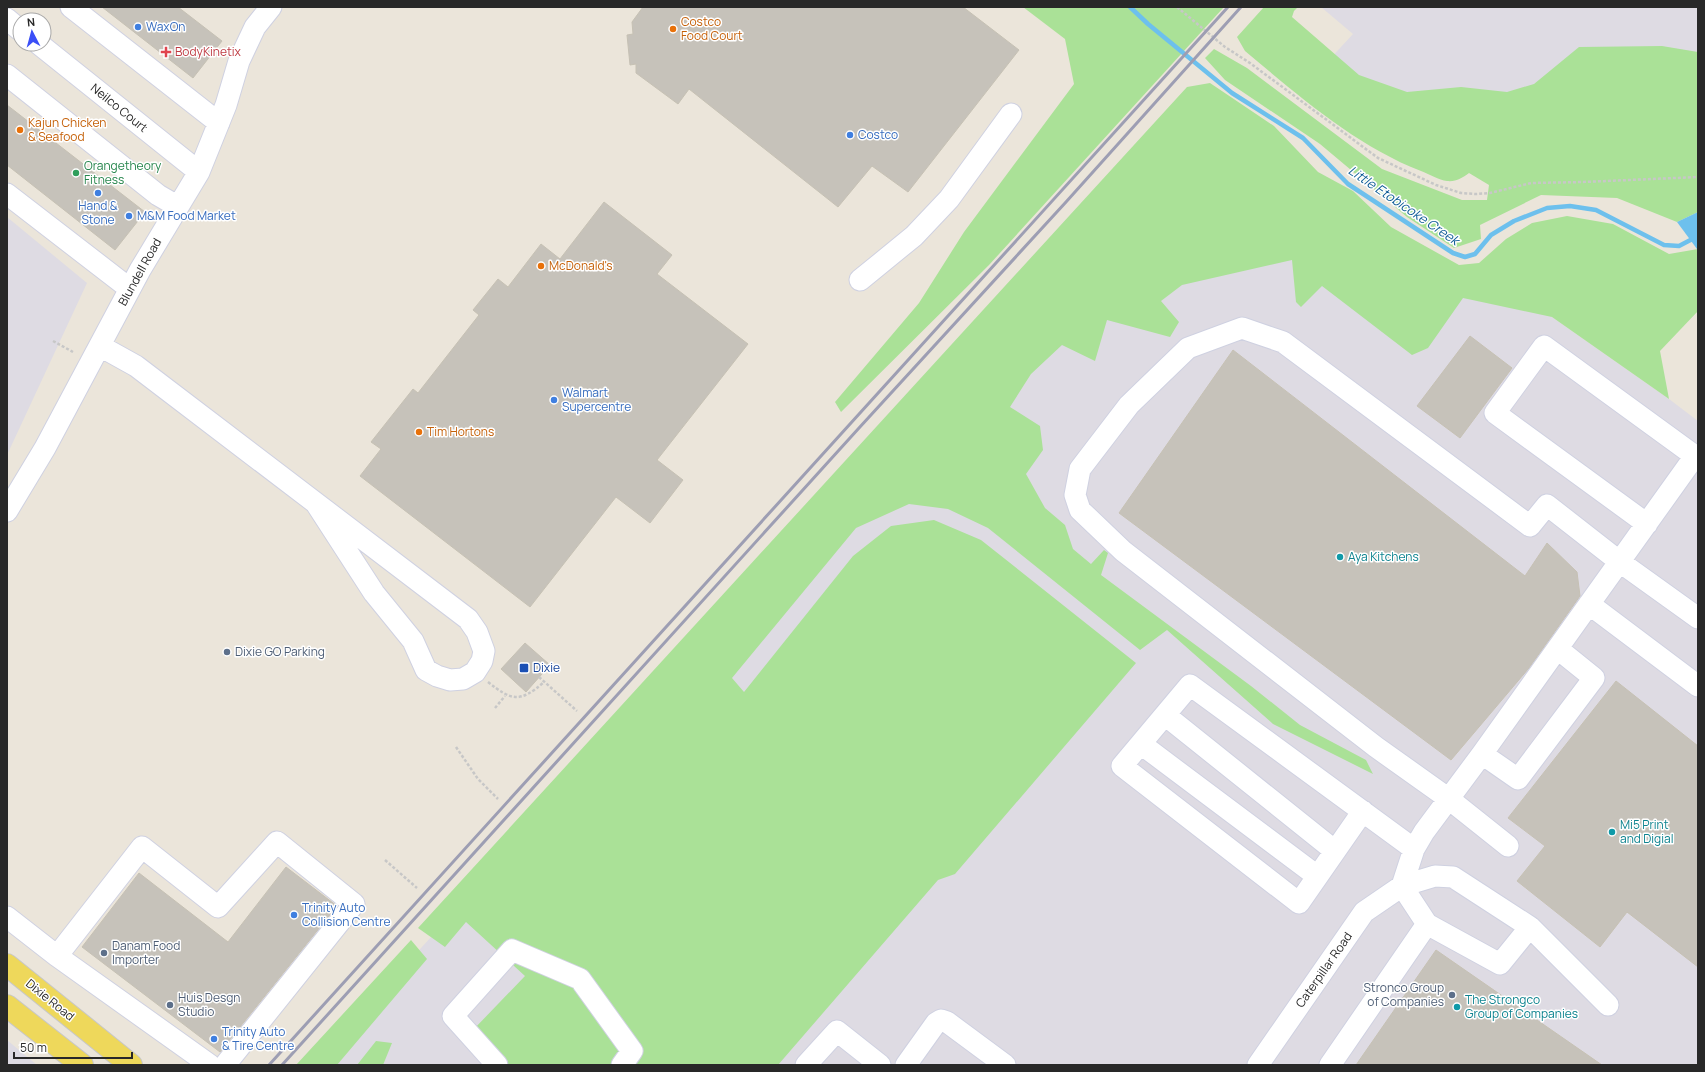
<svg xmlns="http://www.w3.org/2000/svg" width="1705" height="1072" font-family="Manrope,sans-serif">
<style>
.industrial{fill:#dedbe3}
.green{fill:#aae197}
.water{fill:#6dc0ed}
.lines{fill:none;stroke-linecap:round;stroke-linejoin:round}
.stream{stroke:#6dc0ed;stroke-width:4.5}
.building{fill:#c6c2ba;stroke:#c6c1b4}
.minor-casing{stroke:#cfd1e1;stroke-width:23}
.major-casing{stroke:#c7c7c7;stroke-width:24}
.path{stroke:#c7c7c7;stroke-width:2.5;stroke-dasharray:3 2;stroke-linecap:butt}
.minor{stroke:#fff;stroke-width:21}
.major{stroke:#eed85b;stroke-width:22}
.rail{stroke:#9d9eb3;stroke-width:3}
.shop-dot{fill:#3f7fe0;stroke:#fff;stroke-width:1.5}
.food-dot{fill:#e8710a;stroke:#fff;stroke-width:1.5}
.health-dot{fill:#e0444e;stroke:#fff;stroke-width:1.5}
.leisure-dot{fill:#2e9e5b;stroke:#fff;stroke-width:1.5}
.culture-dot{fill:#0f9aa8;stroke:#fff;stroke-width:1.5}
.service-dot{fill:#5c6f8a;stroke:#fff;stroke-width:1.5}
.transit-dot{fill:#1a4fb4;stroke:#fff;stroke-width:1.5}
.labels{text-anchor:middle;stroke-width:3;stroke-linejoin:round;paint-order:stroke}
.food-label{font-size:12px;fill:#c56008;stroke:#fff;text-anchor:start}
.shop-label{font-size:12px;fill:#366cbe;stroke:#fff;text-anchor:start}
.health-label{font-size:12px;fill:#be3a42;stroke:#fff;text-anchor:start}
.street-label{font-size:12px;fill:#282828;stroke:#fff}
.leisure-label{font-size:12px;fill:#27864d;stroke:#fff;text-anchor:start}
.culture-label{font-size:12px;fill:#0d838f;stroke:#fff;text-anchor:start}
.service-label{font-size:12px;fill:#4e5e75;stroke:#fff;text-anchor:start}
.transit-label{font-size:12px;fill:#164399;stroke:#fff;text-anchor:start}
.water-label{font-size:13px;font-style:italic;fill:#0f5d96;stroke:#fff}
</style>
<rect width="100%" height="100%" fill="#ebe5da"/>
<path class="industrial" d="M 1321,7 L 1698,7 L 1698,90 L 1521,143 L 1316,74 L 1353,34 Z
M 1170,129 L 1552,317 L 1669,399 L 1698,421 L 1698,1065 L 314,1065 Z
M 7,217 L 87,283 L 7,455 Z
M 7,1040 L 37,1065 L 7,1065 Z"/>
<path class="green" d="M 1023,7 L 1224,7 L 989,265 L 841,412 L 835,402 L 919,303 L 964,232 L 1074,84 L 1065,39 Z
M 1264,7 L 1298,7 L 1294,11 L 1292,17 L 1359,75 L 1407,92 L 1461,87 L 1507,92 L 1534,84 L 1579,47 L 1662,46 L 1698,52 L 1698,212 L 1677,222 L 1617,198 L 1541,195 L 1480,225 L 1481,239 L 1454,248 L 1407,217 L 1320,144 L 1225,80 L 1205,58 L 1214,49 L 1247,68 L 1382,169 L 1462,200 L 1487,200 L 1489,185 L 1469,173 C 1462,178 1456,182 1447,181 C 1439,180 1429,174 1421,171 C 1355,145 1299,96 1245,51 L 1237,37 Z
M 1210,83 L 1274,126 L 1318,172 L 1353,191 L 1391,227 L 1459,265 L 1479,263 L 1506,239 L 1532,223 L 1567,216 L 1613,224 L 1669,254 L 1698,249 L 1698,311 L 1660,351 L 1669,399 L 1552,317 L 1463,298 L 1428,348 L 1412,355 L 1322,286 L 1301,307 L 1296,302 L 1292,260 L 1182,285 L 1161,301 L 1179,322 L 1170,337 L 1107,320 L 1095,361 L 1062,345 L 1031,374 L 1010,407 L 1040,426 L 1043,450 L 1026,474 L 1045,508 L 1065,525 L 1073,549 L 1091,564 L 1104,550 L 1108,553 L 1101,575 L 1251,686 L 1300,725 L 1366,760 L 1373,774 L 1273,724 L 1167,630 L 1140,650 L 988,528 L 948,509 L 909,504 L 856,528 L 732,678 L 744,692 L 853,556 L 891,526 L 934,520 L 981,540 L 1136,663 L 955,874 L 938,880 L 778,1065 L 505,1065 L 473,1030 L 525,976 L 466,922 L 445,947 L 418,928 L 1187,87 Z
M 411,940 L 427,959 L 337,1065 L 296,1065 Z
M 376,1041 L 392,1043 L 383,1065 L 357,1065 Z"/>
<path class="water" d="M 1698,212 L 1698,249 L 1697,249 L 1677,222 Z"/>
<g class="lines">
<path class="stream" d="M 1130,7 L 1148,24 L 1232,93 L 1303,138 L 1348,184 L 1453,253 L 1465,257 L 1475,254 L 1491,235 L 1514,221 L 1547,208 L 1570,206 L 1596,210 L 1664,245 L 1679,246 L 1698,236"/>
</g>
<path class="building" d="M 102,7 L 178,7 L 222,41 L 193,78 Z
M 643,7 L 963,7 L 1019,50 L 908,192 L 872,166 L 838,207 L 689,89 L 678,104 L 636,73 L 636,64 L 630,65 L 627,35 L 633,34 L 632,22 Z
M 7,105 L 145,212 L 115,250 L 7,165 Z
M 604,202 L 672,255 L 657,274 L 748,344 L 657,460 L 683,480 L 650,523 L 616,497 L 530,607 L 360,476 L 381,449 L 371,442 L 413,389 L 418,393 L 479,315 L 473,310 L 498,279 L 508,287 L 541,244 L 560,259 Z
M 1470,336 L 1512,368 L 1460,438 L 1417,406 Z
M 1233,350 L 1525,576 L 1547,543 L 1577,572 L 1580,596 L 1529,668 L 1451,760 L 1119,513 Z
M 525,643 L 550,665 L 526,692 L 501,669 Z
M 1616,681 L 1698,746 L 1698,967 L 1627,912 L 1600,947 L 1517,881 L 1545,846 L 1508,818 Z
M 286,867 L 337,906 L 220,1052 L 82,947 L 139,873 L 228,942 Z
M 1436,950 L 1602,1065 L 1356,1065 Z"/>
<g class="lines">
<g class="minor-casing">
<path id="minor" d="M 71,7 L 219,123
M 7,19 L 20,30
M 39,44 L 199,172
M 7,75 L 158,195 L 177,206
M 7,194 L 130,289
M 860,280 L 914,236 L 949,199 L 1011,114
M 100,346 L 136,366 L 468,619 L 477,632 L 484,651 L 482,661 L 475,672 L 463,679 L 450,680 L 437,676 L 426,670 L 413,641 L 374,593 L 317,505
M 7,511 L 45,448 L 140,270 L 199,172 L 226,105 L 239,61 L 255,27 L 271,7
M 1647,524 L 1495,413 L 1544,346 L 1695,456
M 1589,604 L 1698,686
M 1165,715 L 1335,851
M 1141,744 L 1317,876
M 1482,754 L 1518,779 L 1594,678 L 1558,649
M 1363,811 L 1299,903 L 1122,766 L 1190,685 L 1414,849
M 1508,846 L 1449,799 L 1376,747 L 1123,551 L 1080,510 L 1075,495 L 1080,469 L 1129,405 L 1188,348 L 1242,328 L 1283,342 L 1530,526 L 1547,505 L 1620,562 L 1698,618
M 1402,886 L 1414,849 L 1424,832 L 1482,754 L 1695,456 L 1698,458
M 7,917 L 57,956 L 210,1065
M 1530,927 L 1608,1005
M 57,956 L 142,847 L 218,907 L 277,842 L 354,904 L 225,1065
M 497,1065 L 453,1016 L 512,950 L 580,979 L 632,1051 L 622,1065
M 806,1065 L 837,1031 L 880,1065
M 906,1065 L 936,1023 L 941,1020 L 947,1022 L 1005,1065
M 1258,1065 L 1364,912 L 1402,886 L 1435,876 L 1453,877 L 1530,927 L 1500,964 L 1427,924
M 1330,1065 L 1427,924 L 1402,886"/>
</g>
<g class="major-casing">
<path id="major" d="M 7,965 L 131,1065
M 7,1006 L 82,1065"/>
</g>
<path class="path" d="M 1177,7 L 1225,47 L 1250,63 L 1378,158 L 1436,185 L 1461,193 L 1476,194 L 1490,193 L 1531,183 L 1583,182 L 1698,177
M 53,341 L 73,352
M 539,677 L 577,711
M 488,682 C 512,701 520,703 544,682
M 495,708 L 505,696
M 456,747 L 478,779 L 498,799
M 385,860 L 417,888"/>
<use href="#minor" class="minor"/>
<use href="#major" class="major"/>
<path class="rail" d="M 269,1065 L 1228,7
M 282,1065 L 859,428 L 1066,202 L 1241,7"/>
</g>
<g class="shop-dot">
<circle cx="138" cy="27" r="4"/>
<circle cx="850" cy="135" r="4"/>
<circle cx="98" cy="193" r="4"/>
<circle cx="129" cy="216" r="4"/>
<circle cx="554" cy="400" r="4"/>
<circle cx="294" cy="915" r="4"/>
<circle cx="214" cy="1039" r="4"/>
</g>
<g class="food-dot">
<circle cx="673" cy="29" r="4"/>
<circle cx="20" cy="130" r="4"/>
<circle cx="541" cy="266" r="4"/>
<circle cx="419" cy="432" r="4"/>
</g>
<path class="health-dot" d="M164 46h4v4h4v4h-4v4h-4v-4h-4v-4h4z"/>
<circle class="leisure-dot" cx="76" cy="173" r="4"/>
<g class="culture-dot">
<circle cx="1340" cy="557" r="4"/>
<circle cx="1612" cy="832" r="4"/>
<circle cx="1457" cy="1007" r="4"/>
</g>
<g class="service-dot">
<circle cx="227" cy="652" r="4"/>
<circle cx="104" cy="953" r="4"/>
<circle cx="1452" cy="995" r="4"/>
<circle cx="170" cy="1005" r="4"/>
</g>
<rect class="transit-dot" x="519" y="663" width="10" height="10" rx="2"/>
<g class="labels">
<g class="food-label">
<text x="681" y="26">Costco<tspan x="681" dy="14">Food Court</tspan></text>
<text x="28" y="127">Kajun Chicken<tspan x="28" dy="14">&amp; Seafood</tspan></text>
<text x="549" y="270">McDonald's</text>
<text x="427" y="436">Tim Hortons</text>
</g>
<g class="shop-label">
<text x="146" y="31">WaxOn</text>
<text x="858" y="139">Costco</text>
<text x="98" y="210" text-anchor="middle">Hand &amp;<tspan x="98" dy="14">Stone</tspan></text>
<text x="137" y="220">M&amp;M Food Market</text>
<text x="562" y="397">Walmart<tspan x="562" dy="14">Supercentre</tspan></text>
<text x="302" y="912">Trinity Auto<tspan x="302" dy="14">Collision Centre</tspan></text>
<text x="222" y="1036">Trinity Auto<tspan x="222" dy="14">&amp; Tire Centre</tspan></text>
</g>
<g class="health-label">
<text x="175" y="56">BodyKinetix</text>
</g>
<g class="street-label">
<text transform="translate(119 108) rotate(39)" y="4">Neilco Court</text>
<text transform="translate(140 272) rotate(-61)" y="4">Blundell Road</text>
<text transform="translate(1324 970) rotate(-55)" y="4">Caterpillar Road</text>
<text transform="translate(50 1000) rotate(39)" y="4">Dixie Road</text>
</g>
<g class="leisure-label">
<text x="84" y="170">Orangetheory<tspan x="84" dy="14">Fitness</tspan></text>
</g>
<g class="culture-label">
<text x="1348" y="561">Aya Kitchens</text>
<text x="1620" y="829">Mi5 Print<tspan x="1620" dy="14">and Digial</tspan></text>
<text x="1465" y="1004">The Strongco<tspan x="1465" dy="14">Group of Companies</tspan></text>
</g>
<g class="service-label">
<text x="235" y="656">Dixie GO Parking</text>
<text x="112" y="950">Danam Food<tspan x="112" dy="14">Importer</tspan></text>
<text x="1444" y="992" text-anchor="end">Stronco Group<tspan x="1444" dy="14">of Companies</tspan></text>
<text x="178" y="1002">Huis Desgn<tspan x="178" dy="14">Studio</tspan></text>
</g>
<g class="transit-label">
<text x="533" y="672">Dixie</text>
</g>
<g class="water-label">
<text transform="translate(1404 205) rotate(34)" y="5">Little Etobicoke Creek</text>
</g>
</g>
<rect width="1705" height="1072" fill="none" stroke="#282828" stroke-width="16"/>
<g transform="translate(32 32) rotate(354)"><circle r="19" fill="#ffffff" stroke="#a9a9a9"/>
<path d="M0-3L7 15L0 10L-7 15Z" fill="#3b4ff7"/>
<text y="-6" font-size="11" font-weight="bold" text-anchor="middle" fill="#282828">N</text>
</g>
<path d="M14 1052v6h118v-6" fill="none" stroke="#282828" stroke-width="2"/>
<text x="20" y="1052" font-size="12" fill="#282828" stroke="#ffffff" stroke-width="3" paint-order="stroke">50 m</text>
</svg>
